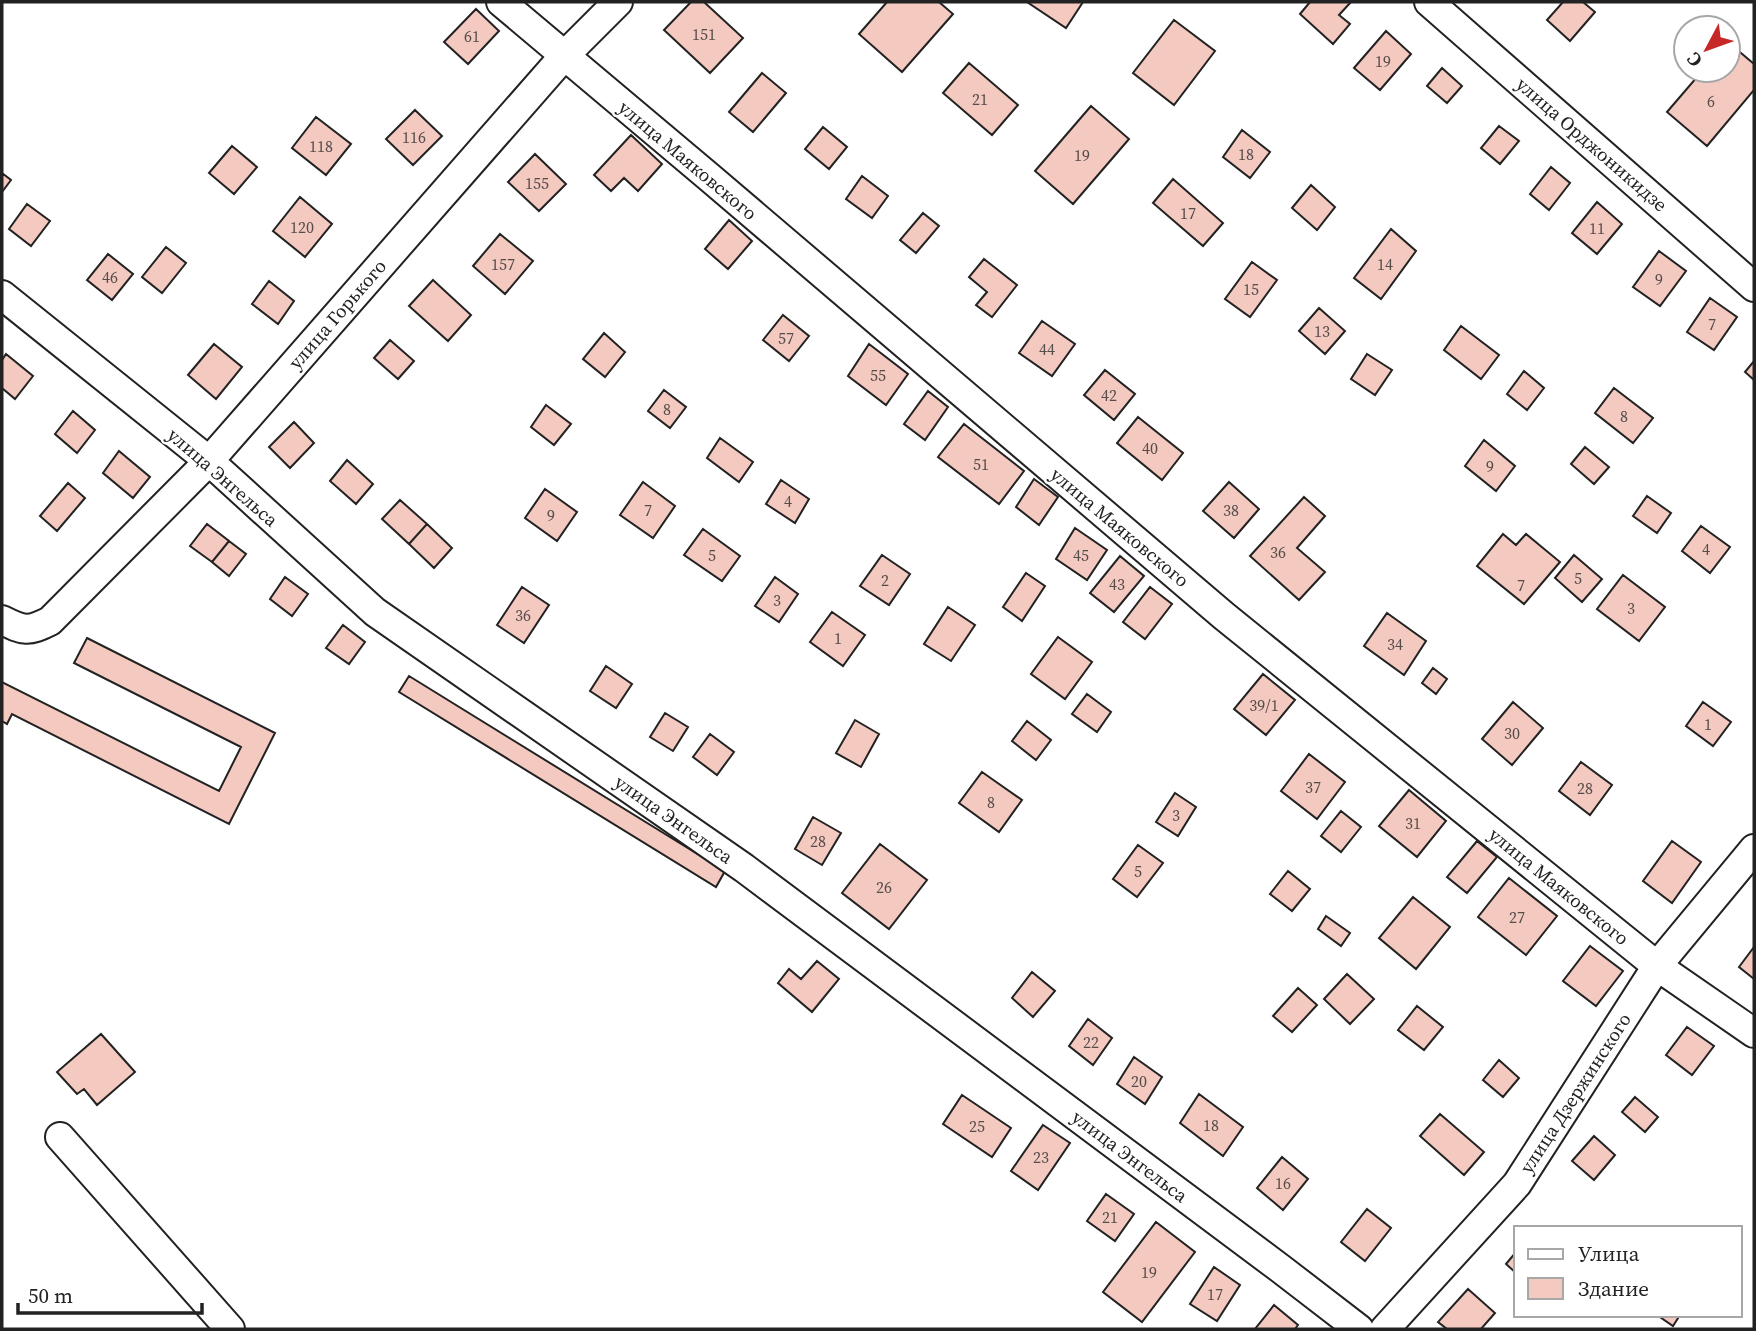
<svg xmlns="http://www.w3.org/2000/svg" width="1756" height="1331" font-family="'Source Serif 4',serif">
<style>
.building{fill:#f3c9c0;stroke:#222;stroke-width:2}
.lines{fill:none;stroke-linecap:round;stroke-linejoin:round}
.minor-casing{stroke:#222;stroke-width:32}
.minor{stroke:#fff;stroke-width:28}
.labels{text-anchor:middle;stroke-width:5;stroke-linejoin:round;paint-order:stroke}
.number-label{font-size:16px;fill:#564c4a}
.street-label{font-size:19px;fill:#222;stroke:#fff}
</style>
<rect width="100%" height="100%" fill="#fff"/>
<path class="building" d="M 691,2 L 704,2 L 743,38 L 710,73 L 664,30 Z
M 887,2 L 939,2 L 953,14 L 902,72 L 859,34 Z
M 1027,2 L 1083,2 L 1066,28 Z
M 1310,2 L 1351,2 L 1339,15 L 1350,24 L 1333,44 L 1300,14 Z
M 1563,2 L 1583,2 L 1595,12 L 1570,41 L 1547,20 Z
M 476,9 L 499,31 L 468,64 L 444,42 Z
M 1174,20 L 1215,51 L 1174,105 L 1133,73 Z
M 1386,31 L 1411,54 L 1380,90 L 1354,68 Z
M 1728,42 L 1754,64 L 1754,90 L 1707,146 L 1667,112 L 1703,70 L 1728,70 Z
M 969,63 L 1018,105 L 992,135 L 943,93 Z
M 1442,68 L 1462,86 L 1447,103 L 1427,86 Z
M 762,73 L 786,93 L 753,132 L 729,112 Z
M 1091,106 L 1129,139 L 1073,204 L 1035,171 Z
M 415,110 L 442,136 L 413,165 L 386,139 Z
M 316,117 L 351,144 L 326,175 L 292,148 Z
M 1499,126 L 1519,141 L 1500,164 L 1481,148 Z
M 823,127 L 847,147 L 829,169 L 805,149 Z
M 1242,130 L 1270,152 L 1250,178 L 1223,157 Z
M 631,135 L 662,164 L 638,191 L 624,178 L 611,191 L 594,175 Z
M 232,146 L 257,167 L 234,194 L 209,173 Z
M 535,154 L 566,184 L 539,211 L 508,182 Z
M 1551,167 L 1570,183 L 1549,210 L 1530,194 Z
M 2,173 L 11,180 L 2,192 Z
M 862,176 L 888,196 L 872,218 L 846,199 Z
M 1173,179 L 1223,223 L 1203,246 L 1153,203 Z
M 1311,185 L 1335,207 L 1317,230 L 1292,208 Z
M 300,197 L 332,224 L 305,257 L 273,231 Z
M 1597,202 L 1622,224 L 1597,254 L 1572,233 Z
M 27,204 L 50,221 L 31,246 L 9,229 Z
M 923,213 L 939,226 L 916,253 L 900,240 Z
M 729,220 L 752,241 L 728,269 L 705,249 Z
M 1391,229 L 1416,251 L 1381,299 L 1354,278 Z
M 500,234 L 533,261 L 505,294 L 473,266 Z
M 166,247 L 186,263 L 162,293 L 142,277 Z
M 1659,251 L 1686,271 L 1660,306 L 1633,287 Z
M 108,254 L 133,274 L 112,300 L 87,280 Z
M 984,259 L 1017,285 L 992,317 L 976,305 L 987,292 L 969,277 Z
M 1252,262 L 1277,280 L 1250,317 L 1225,299 Z
M 433,280 L 471,315 L 448,341 L 409,306 Z
M 269,281 L 294,301 L 278,324 L 252,304 Z
M 1710,298 L 1737,317 L 1714,350 L 1687,332 Z
M 1319,308 L 1345,331 L 1325,354 L 1299,331 Z
M 783,315 L 809,336 L 789,361 L 763,340 Z
M 1042,321 L 1075,344 L 1052,376 L 1019,353 Z
M 1461,326 L 1499,355 L 1481,379 L 1444,350 Z
M 604,333 L 625,352 L 605,377 L 583,359 Z
M 390,340 L 414,361 L 398,379 L 374,358 Z
M 214,344 L 242,367 L 216,399 L 188,375 Z
M 869,344 L 908,374 L 886,405 L 848,376 Z
M 6,354 L 33,376 L 15,399 L 2,388 L 2,360 Z
M 1367,354 L 1392,370 L 1375,395 L 1351,379 Z
M 1754,361 L 1754,380 L 1745,372 Z
M 1105,370 L 1135,394 L 1114,420 L 1084,395 Z
M 1524,371 L 1544,388 L 1527,410 L 1507,394 Z
M 1614,388 L 1653,418 L 1633,443 L 1595,413 Z
M 664,390 L 686,407 L 670,428 L 648,411 Z
M 928,391 L 948,407 L 925,440 L 904,424 Z
M 546,405 L 571,424 L 554,445 L 531,427 Z
M 73,411 L 95,430 L 77,453 L 55,434 Z
M 1138,417 L 1183,453 L 1162,480 L 1117,443 Z
M 294,422 L 314,443 L 290,468 L 269,447 Z
M 964,424 L 1024,471 L 999,504 L 938,457 Z
M 720,438 L 753,462 L 739,482 L 707,458 Z
M 1484,440 L 1515,466 L 1496,491 L 1465,466 Z
M 1585,447 L 1609,467 L 1594,484 L 1571,464 Z
M 119,451 L 150,477 L 133,498 L 103,473 Z
M 347,460 L 373,484 L 356,504 L 330,481 Z
M 1034,479 L 1058,497 L 1039,525 L 1016,507 Z
M 781,480 L 809,499 L 795,523 L 766,504 Z
M 643,482 L 675,506 L 653,538 L 620,515 Z
M 1229,482 L 1259,509 L 1234,538 L 1203,511 Z
M 68,483 L 85,498 L 57,531 L 40,516 Z
M 545,489 L 577,512 L 557,541 L 525,518 Z
M 1647,496 L 1671,513 L 1657,533 L 1633,516 Z
M 1304,497 L 1325,516 L 1297,548 L 1325,572 L 1299,600 L 1250,556 Z
M 400,500 L 427,524 L 409,544 L 382,519 Z
M 207,524 L 229,541 L 212,562 L 190,546 Z
M 427,524 L 452,548 L 434,568 L 409,544 Z
M 1701,526 L 1730,547 L 1710,573 L 1682,551 Z
M 1075,528 L 1107,550 L 1087,580 L 1056,559 Z
M 703,529 L 740,556 L 722,581 L 684,555 Z
M 1503,534 L 1516,545 L 1526,534 L 1560,562 L 1524,604 L 1477,566 Z
M 229,541 L 246,554 L 229,576 L 212,562 Z
M 882,555 L 910,574 L 889,605 L 860,586 Z
M 1574,555 L 1602,579 L 1582,602 L 1555,578 Z
M 1120,556 L 1144,576 L 1114,612 L 1090,593 Z
M 1026,573 L 1045,586 L 1022,621 L 1003,607 Z
M 1623,575 L 1665,607 L 1639,641 L 1597,609 Z
M 285,577 L 308,594 L 292,616 L 270,599 Z
M 775,577 L 798,594 L 779,622 L 755,606 Z
M 522,587 L 549,605 L 524,643 L 497,625 Z
M 1150,587 L 1172,604 L 1145,639 L 1123,622 Z
M 948,607 L 975,625 L 951,661 L 924,644 Z
M 832,612 L 865,635 L 843,666 L 810,642 Z
M 1387,613 L 1426,641 L 1404,675 L 1364,646 Z
M 343,625 L 365,642 L 349,664 L 326,648 Z
M 1058,637 L 1092,662 L 1065,699 L 1031,674 Z
M 87,638 L 275,733 L 229,824 L 12,714 L 7,724 L 2,721 L 2,682 L 219,791 L 241,747 L 74,663 Z
M 606,666 L 632,684 L 616,708 L 590,691 Z
M 1433,668 L 1447,679 L 1436,694 L 1422,683 Z
M 1263,674 L 1295,700 L 1266,735 L 1234,709 Z
M 409,676 L 725,871 L 716,887 L 399,692 Z
M 1087,694 L 1111,712 L 1097,732 L 1072,714 Z
M 1513,702 L 1543,728 L 1512,765 L 1482,739 Z
M 1703,702 L 1731,722 L 1713,746 L 1686,726 Z
M 665,713 L 688,727 L 673,751 L 650,737 Z
M 855,720 L 879,734 L 861,767 L 836,753 Z
M 1027,721 L 1051,740 L 1036,760 L 1012,741 Z
M 710,734 L 734,752 L 717,775 L 693,757 Z
M 1309,754 L 1345,782 L 1317,819 L 1281,791 Z
M 1581,762 L 1612,785 L 1590,815 L 1559,791 Z
M 982,772 L 1022,800 L 999,832 L 959,803 Z
M 1409,790 L 1446,821 L 1417,857 L 1379,826 Z
M 1175,793 L 1196,807 L 1178,836 L 1156,822 Z
M 1341,811 L 1361,827 L 1341,852 L 1321,836 Z
M 813,817 L 841,833 L 822,865 L 795,849 Z
M 1477,841 L 1497,857 L 1467,893 L 1447,877 Z
M 1672,841 L 1701,862 L 1672,903 L 1643,881 Z
M 880,844 L 927,880 L 889,929 L 842,893 Z
M 1138,845 L 1163,863 L 1137,897 L 1113,879 Z
M 1288,871 L 1310,889 L 1292,911 L 1270,894 Z
M 1509,878 L 1557,916 L 1526,955 L 1478,917 Z
M 1413,897 L 1450,927 L 1416,969 L 1379,938 Z
M 1326,916 L 1350,933 L 1341,946 L 1318,929 Z
M 1590,946 L 1623,971 L 1596,1006 L 1563,981 Z
M 1754,947 L 1754,979 L 1739,967 Z
M 817,961 L 839,979 L 812,1012 L 778,983 L 789,969 L 801,979 Z
M 1032,972 L 1055,991 L 1033,1017 L 1012,998 Z
M 1347,974 L 1374,999 L 1350,1024 L 1324,999 Z
M 1298,988 L 1317,1005 L 1292,1032 L 1273,1016 Z
M 1417,1006 L 1443,1027 L 1424,1050 L 1398,1030 Z
M 1088,1019 L 1112,1038 L 1093,1065 L 1069,1046 Z
M 1687,1027 L 1714,1046 L 1692,1075 L 1666,1055 Z
M 101,1034 L 135,1072 L 97,1105 L 84,1089 L 77,1094 L 57,1072 Z
M 1134,1057 L 1162,1077 L 1145,1104 L 1117,1084 Z
M 1499,1060 L 1519,1078 L 1503,1097 L 1483,1080 Z
M 1199,1094 L 1243,1127 L 1223,1156 L 1180,1123 Z
M 962,1095 L 1011,1128 L 992,1157 L 943,1124 Z
M 1635,1097 L 1658,1117 L 1645,1132 L 1622,1112 Z
M 1440,1114 L 1484,1152 L 1464,1175 L 1420,1136 Z
M 1043,1125 L 1070,1143 L 1038,1190 L 1011,1171 Z
M 1594,1136 L 1615,1155 L 1594,1180 L 1572,1161 Z
M 1282,1157 L 1308,1179 L 1283,1210 L 1257,1188 Z
M 1106,1194 L 1134,1214 L 1115,1241 L 1087,1221 Z
M 1367,1209 L 1391,1228 L 1365,1261 L 1341,1242 Z
M 1156,1222 L 1195,1252 L 1142,1322 L 1103,1292 Z
M 1516,1252 L 1516,1273 L 1506,1264 Z
M 1214,1267 L 1240,1285 L 1217,1321 L 1190,1304 Z
M 1468,1289 L 1495,1313 L 1481,1329 L 1447,1329 L 1438,1322 Z
M 1274,1305 L 1298,1325 L 1295,1329 L 1255,1329 Z
M 1657,1315 L 1680,1315 L 1673,1326 Z"/>
<g class="lines">
<g class="minor-casing">
<path id="minor" d="M 501,2 L 709,177 L 1224,616 L 1657,966 L 1754,1033
M 1429,2 L 1754,287
M 2,295 L 209,461 L 375,612 L 744,868 L 1281,1269 L 1359,1329
M 2,620 C 24,631 28,632 50,621 L 209,461 L 564,56 L 618,2
M 60,1137 L 230,1329
M 1385,1329 L 1517,1184 L 1657,966 L 1754,849"/>
</g>
<use href="#minor" class="minor"/>
</g>
<g class="labels">
<g class="number-label">
<text x="704" y="40">151</text>
<text x="472" y="42">61</text>
<text x="1383" y="67">19</text>
<text x="980" y="105">21</text>
<text x="1711" y="107">6</text>
<text x="414" y="143">116</text>
<text x="321" y="152">118</text>
<text x="1246" y="160">18</text>
<text x="1082" y="161">19</text>
<text x="537" y="189">155</text>
<text x="1188" y="219">17</text>
<text x="302" y="233">120</text>
<text x="1597" y="234">11</text>
<text x="503" y="270">157</text>
<text x="1385" y="270">14</text>
<text x="110" y="283">46</text>
<text x="1659" y="285">9</text>
<text x="1251" y="295">15</text>
<text x="1712" y="330">7</text>
<text x="1322" y="337">13</text>
<text x="786" y="344">57</text>
<text x="1047" y="355">44</text>
<text x="878" y="381">55</text>
<text x="1109" y="401">42</text>
<text x="667" y="415">8</text>
<text x="1624" y="422">8</text>
<text x="1150" y="454">40</text>
<text x="981" y="470">51</text>
<text x="1490" y="472">9</text>
<text x="788" y="507">4</text>
<text x="648" y="516">7</text>
<text x="1231" y="516">38</text>
<text x="551" y="521">9</text>
<text x="1706" y="555">4</text>
<text x="1278" y="558">36</text>
<text x="712" y="561">5</text>
<text x="1081" y="561">45</text>
<text x="1578" y="584">5</text>
<text x="885" y="586">2</text>
<text x="1117" y="590">43</text>
<text x="1521" y="591">7</text>
<text x="777" y="606">3</text>
<text x="1631" y="614">3</text>
<text x="523" y="621">36</text>
<text x="838" y="644">1</text>
<text x="1395" y="650">34</text>
<text x="1264" y="711">39/1</text>
<text x="1708" y="730">1</text>
<text x="1512" y="739">30</text>
<text x="1313" y="793">37</text>
<text x="1585" y="794">28</text>
<text x="991" y="808">8</text>
<text x="1176" y="821">3</text>
<text x="1413" y="829">31</text>
<text x="818" y="847">28</text>
<text x="1138" y="877">5</text>
<text x="884" y="893">26</text>
<text x="1517" y="923">27</text>
<text x="1091" y="1048">22</text>
<text x="1139" y="1087">20</text>
<text x="1211" y="1131">18</text>
<text x="977" y="1132">25</text>
<text x="1041" y="1163">23</text>
<text x="1283" y="1189">16</text>
<text x="1110" y="1223">21</text>
<text x="1149" y="1278">19</text>
<text x="1215" y="1300">17</text>
</g>
<g class="street-label">
<text transform="translate(1592 144) rotate(41)" y="7">улица Орджоникидзе</text>
<text transform="translate(688 160) rotate(40)" y="7">улица Маяковского</text>
<text transform="translate(337 314) rotate(-49)" y="7">улица Горького</text>
<text transform="translate(223 477) rotate(41)" y="7">улица Энгельса</text>
<text transform="translate(1120 527) rotate(40)" y="7">улица Маяковского</text>
<text transform="translate(674 819) rotate(35)" y="7">улица Энгельса</text>
<text transform="translate(1559 886) rotate(39)" y="7">улица Маяковского</text>
<text transform="translate(1575 1093) rotate(-57)" y="7">улица Дзержинского</text>
<text transform="translate(1130 1156) rotate(37)" y="7">улица Энгельса</text>
</g>
</g>
<rect width="1756" height="1331" fill="none" stroke="#222222" stroke-width="7"/>
<rect x="1514" y="1226" width="228" height="91" fill="#ffffff" stroke="#a7a7a7" stroke-width="2"/>
<rect x="1528" y="1249" width="35" height="10" fill="#ffffff" stroke="#a7a7a7" stroke-width="2"/>
<text x="1578" y="1261" font-size="21" fill="#222222">Улица</text>
<rect x="1528" y="1278" width="35" height="21" fill="#f3c9c0" stroke="#a7a7a7" stroke-width="2"/>
<text x="1578" y="1296" font-size="21" fill="#222222">Здание</text>
<g transform="translate(1707 49) rotate(229)"><circle r="33" fill="#ffffff" stroke="#a7a7a7" stroke-width="2"/>
<path d="M0-5L12 26L0 18L-12 26Z" fill="#c62828"/>
<text y="-10" font-size="19" font-weight="bold" text-anchor="middle" fill="#222222">С</text>
</g>
<path d="M18 1303v10h184v-10" fill="none" stroke="#222222" stroke-width="3.5"/>
<text x="28" y="1303" font-size="21" fill="#222222" stroke="#ffffff" stroke-width="5" paint-order="stroke">50 m</text>
</svg>
